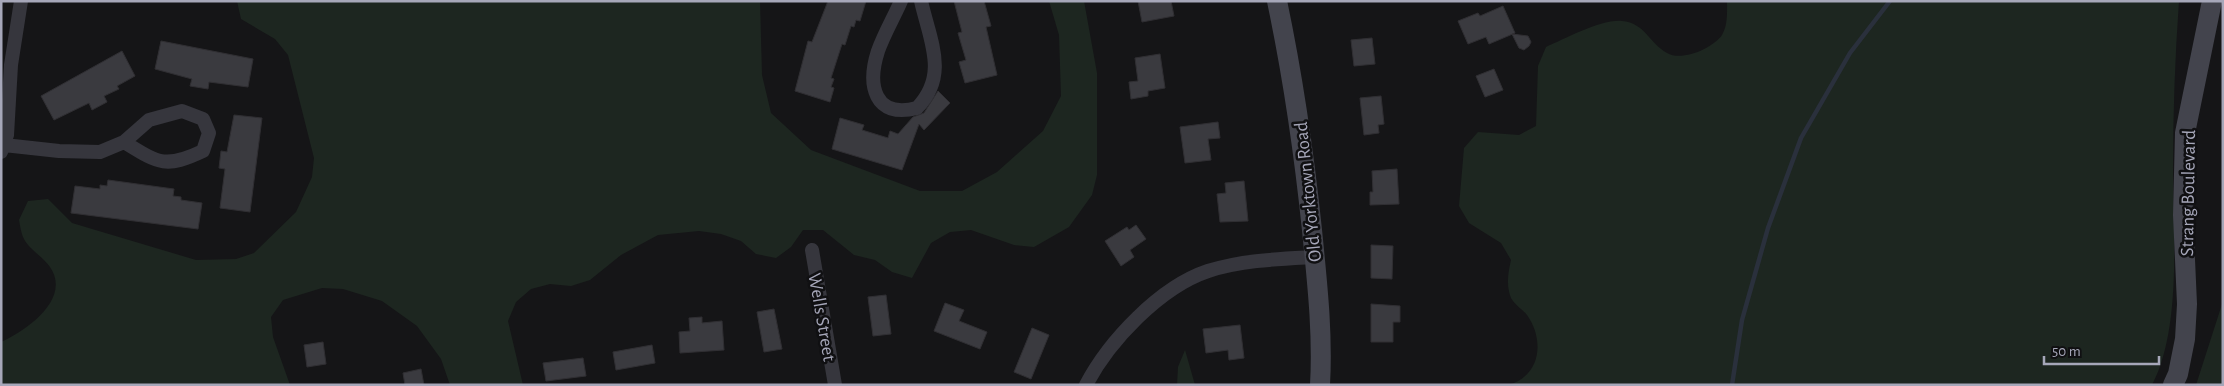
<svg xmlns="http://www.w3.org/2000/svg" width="2224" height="386" font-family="'Alegreya Sans',sans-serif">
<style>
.green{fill:#1d2620}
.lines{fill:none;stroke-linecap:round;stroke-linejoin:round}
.stream{stroke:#2a303c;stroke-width:4.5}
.building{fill:#3a3a3f;stroke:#302f33}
.street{stroke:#36363d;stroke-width:14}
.secondary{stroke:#43444d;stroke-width:20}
.labels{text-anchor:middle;stroke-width:5;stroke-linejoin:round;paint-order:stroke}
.street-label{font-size:19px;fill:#a6a7b9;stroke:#101012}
</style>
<rect width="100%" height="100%" fill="#151517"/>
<path class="green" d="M 237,1 L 760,1 L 762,75 L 771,113 L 811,150 L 920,191 L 962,191 L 997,172 L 1043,131 L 1061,96 L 1059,35 L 1049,1 L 1084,1 L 1097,73 L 1097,175 L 1092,195 L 1069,227 L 1034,247 L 1014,245 L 971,230 L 950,232 L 931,243 L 912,278 L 892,272 L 875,260 L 854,255 L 823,230 L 803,230 L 791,247 L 776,258 L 756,254 L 741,241 L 721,234 L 699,231 L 658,235 L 621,255 L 590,280 L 571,286 L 550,284 L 531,289 L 516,302 L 508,321 L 523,385 L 450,385 L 441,359 L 417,326 L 382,301 L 343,289 L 322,288 L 283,300 L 271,317 L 273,337 L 290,385 L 1,385 L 1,342 C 26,331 72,299 50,267 C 43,257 30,250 24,239 C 21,233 20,225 19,220 L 28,201 L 48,199 L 72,223 L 196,260 L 236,259 L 254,253 L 296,212 L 312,177 L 314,158 L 288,55 L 275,39 L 241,19 Z
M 1727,1 L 2179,1 C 2175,57 2173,112 2173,168 C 2173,232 2182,328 2152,385 L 1507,385 C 1541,377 1545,340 1527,315 C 1522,309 1514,304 1511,298 C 1506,285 1508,273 1511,260 L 1501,243 L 1469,223 L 1459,206 L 1464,148 L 1478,132 L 1519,135 L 1536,126 L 1538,66 L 1546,47 C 1565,39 1601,19 1622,21 C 1645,23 1649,43 1667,53 C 1682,62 1713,48 1722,35 C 1728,25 1727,12 1727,1 Z
M 2223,301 L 2223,385 L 2196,385 Z
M 1185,350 L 1195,385 L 1177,385 L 1178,367 Z"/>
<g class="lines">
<path class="stream" d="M 1732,385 L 1742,320 L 1768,228 L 1801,138 L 1850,53 L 1890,1"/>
</g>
<path class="building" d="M 828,1 L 866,1 L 860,21 L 856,20 L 854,27 L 851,26 L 845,45 L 842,44 L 831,78 L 834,79 L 831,87 L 834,88 L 830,102 L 795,91 L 808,41 L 812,42 Z
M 954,1 L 984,1 L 991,26 L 986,27 L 997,75 L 965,83 L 959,62 L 966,60 L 958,33 L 962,32 Z
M 1138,1 L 1171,1 L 1174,16 L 1142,22 Z
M 1503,6 L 1515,33 L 1489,44 L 1486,37 L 1468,44 L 1458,21 L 1478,13 L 1480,16 Z
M 1512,34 L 1528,36 L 1531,42 L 1529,46 L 1524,50 L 1519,48 Z
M 1372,38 L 1375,64 L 1354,66 L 1351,40 Z
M 161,41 L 253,59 L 248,87 L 209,82 L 208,89 L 190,86 L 192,79 L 155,69 Z
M 122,51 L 135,76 L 117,86 L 119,89 L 104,96 L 107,102 L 92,110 L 89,103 L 54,120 L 41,96 Z
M 1160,54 L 1165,88 L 1148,91 L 1148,96 L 1131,99 L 1129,82 L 1138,81 L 1135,58 Z
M 1494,69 L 1503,90 L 1485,97 L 1476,76 Z
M 938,91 L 950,103 L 924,130 L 919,124 L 902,170 L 832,149 L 840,118 L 864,125 L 862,130 L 888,138 L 890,131 L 898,134 L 913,117 L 924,113 Z
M 1381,96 L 1384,124 L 1378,125 L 1379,133 L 1364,135 L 1360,98 Z
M 234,115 L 262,118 L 250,212 L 220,208 L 225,169 L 219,168 L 221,151 L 227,152 Z
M 1218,122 L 1220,138 L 1208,139 L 1211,160 L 1185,163 L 1180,127 Z
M 1397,169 L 1399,204 L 1370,205 L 1370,192 L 1373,192 L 1372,171 Z
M 108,180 L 174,189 L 173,196 L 181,197 L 181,200 L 202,203 L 198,229 L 71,213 L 75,186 L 100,189 L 100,185 L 107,186 Z
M 1244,181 L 1248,221 L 1220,222 L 1217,194 L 1226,193 L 1225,183 Z
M 1136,225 L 1146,239 L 1130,250 L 1134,257 L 1121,266 L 1105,241 L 1127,227 L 1129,230 Z
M 1371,245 L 1393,246 L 1392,279 L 1371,278 Z
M 886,295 L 891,334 L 873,336 L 868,297 Z
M 945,303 L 964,310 L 959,321 L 987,332 L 980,349 L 934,331 Z
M 1371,304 L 1400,306 L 1400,322 L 1393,322 L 1393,342 L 1371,342 Z
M 774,309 L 782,349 L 764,352 L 757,312 Z
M 702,317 L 702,323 L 722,321 L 724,350 L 680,353 L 679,332 L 690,331 L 689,318 Z
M 1240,325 L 1244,358 L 1229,360 L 1228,350 L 1206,353 L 1203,329 Z
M 1032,328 L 1049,335 L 1031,379 L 1014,372 Z
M 323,342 L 326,364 L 307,367 L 304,345 Z
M 652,345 L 655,363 L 616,370 L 613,352 Z
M 583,358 L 586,376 L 546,381 L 543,363 Z
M 421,369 L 424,385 L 405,385 L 403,373 Z"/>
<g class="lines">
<path class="street" d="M 901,1 C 894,17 884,34 878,51 C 867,85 874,119 917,108 C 949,75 930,41 921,1
M 4,145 L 59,151 L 100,152 L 124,142 C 158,163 165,169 203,151 L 209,133 L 203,119 L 182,111 L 149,120 L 124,142
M 1,152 L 7,135 L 11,65 L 21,1
M 812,250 L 835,385
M 1086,385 C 1109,341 1160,287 1208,271 C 1243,260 1279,259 1315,257"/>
<path class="secondary" d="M 1277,1 C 1293,77 1304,153 1312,230 C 1317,281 1323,333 1320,385
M 2173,385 L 2178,374 L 2185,339 L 2187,304 L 2183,215 L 2185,133 L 2212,1"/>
</g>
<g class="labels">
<g class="street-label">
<text transform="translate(1307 192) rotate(-96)" y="7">Old Yorktown Road</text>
<text transform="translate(2187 193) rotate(-89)" y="7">Strang Boulevard</text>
<text transform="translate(823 317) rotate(80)" y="7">Wells Street</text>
</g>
</g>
<rect width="2224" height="386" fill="none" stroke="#a6a7b9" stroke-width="5"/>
<path d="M2044 356v8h115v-8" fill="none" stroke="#a6a7b9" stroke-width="2.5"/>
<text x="2052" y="356" font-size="15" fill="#a6a7b9" stroke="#101012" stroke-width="4" paint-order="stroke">50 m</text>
</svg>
